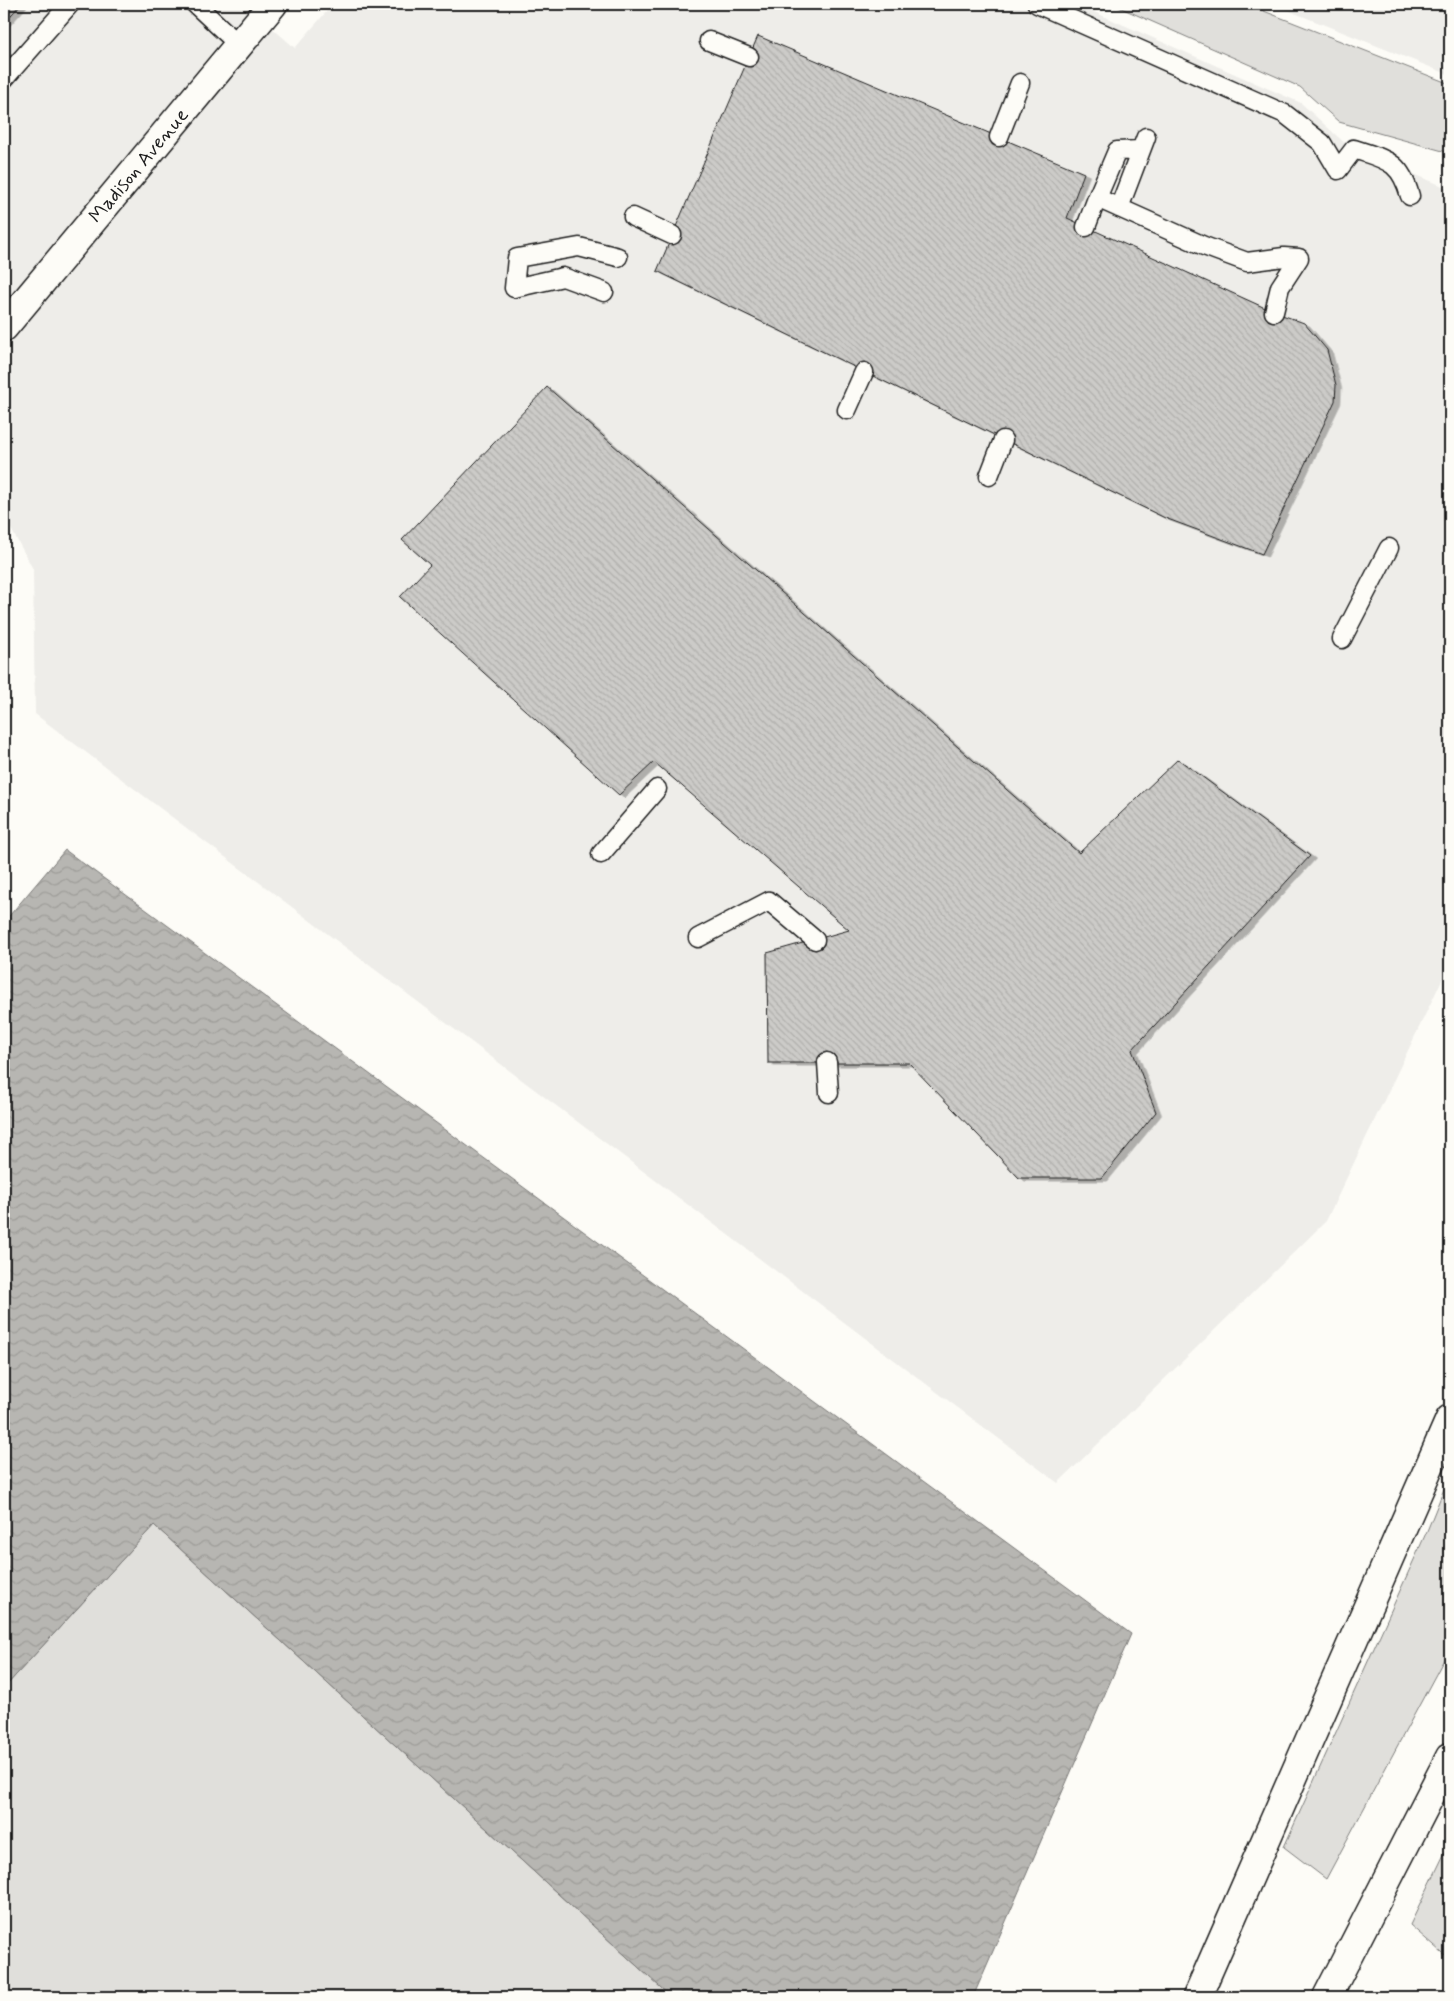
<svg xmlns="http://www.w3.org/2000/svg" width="1454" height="2001" font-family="Mynerve,sans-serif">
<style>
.built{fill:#eeede9}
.grass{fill:#e0dfdb;stroke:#7e7e7c}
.water{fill:url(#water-waves);stroke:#797876}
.building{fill:url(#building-back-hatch);stroke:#1c1c1c;filter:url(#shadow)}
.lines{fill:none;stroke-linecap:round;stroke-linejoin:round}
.lane-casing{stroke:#1c1c1c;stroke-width:21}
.street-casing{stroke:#1c1c1c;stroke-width:31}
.highway-casing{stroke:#1c1c1c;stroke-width:31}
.lane{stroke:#fdfcf7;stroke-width:18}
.street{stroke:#fdfcf7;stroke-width:28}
.highway{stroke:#fdfcf7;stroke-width:28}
.labels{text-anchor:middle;stroke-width:4.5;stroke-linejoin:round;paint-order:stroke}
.street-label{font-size:20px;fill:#1c1c1c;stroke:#fdfcf7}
</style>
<defs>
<pattern id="water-waves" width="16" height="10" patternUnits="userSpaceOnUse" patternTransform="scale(1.25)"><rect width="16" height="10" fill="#b7b6b2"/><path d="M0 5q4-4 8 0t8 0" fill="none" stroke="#9d9c98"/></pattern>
<pattern id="building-back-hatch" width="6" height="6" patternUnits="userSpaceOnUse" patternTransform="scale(1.25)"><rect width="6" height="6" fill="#cccbc8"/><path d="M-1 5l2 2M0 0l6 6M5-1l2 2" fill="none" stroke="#afaeab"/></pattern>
<filter id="shadow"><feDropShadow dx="5.5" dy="3" stdDeviation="0" flood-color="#0004"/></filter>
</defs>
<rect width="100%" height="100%" fill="#fdfcf7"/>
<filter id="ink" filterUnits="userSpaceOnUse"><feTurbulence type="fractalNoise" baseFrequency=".02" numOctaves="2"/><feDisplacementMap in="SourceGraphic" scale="10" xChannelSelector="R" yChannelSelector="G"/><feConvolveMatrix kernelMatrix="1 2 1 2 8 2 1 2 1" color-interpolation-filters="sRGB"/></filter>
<g filter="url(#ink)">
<path class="built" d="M 4,4 L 245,4 L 295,48 L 333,4 L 1076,4 L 1301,103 L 1349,147 L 1450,189 L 1450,963 L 1326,1221 L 1058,1483 L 35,714 L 33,569 L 4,516 Z
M 1272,4 L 1450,4 L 1450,75 Z"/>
<path class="grass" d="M 1112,4 L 1246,4 L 1450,84 L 1450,153 L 1339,122 L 1300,87 Z
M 1450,1474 L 1450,1648 L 1326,1879 L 1284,1847 L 1427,1531 Z
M 154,1525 L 671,1997 L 4,1997 L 4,1688 Z
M 1450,1842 L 1450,1960 L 1410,1925 Z"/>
<path class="water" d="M 65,850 L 1131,1634 L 973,1997 L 671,1997 L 154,1525 L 4,1688 L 4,922 Z"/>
<path class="building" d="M 4,4 L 21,4 L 4,23 Z
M 758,36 L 1084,173 L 1067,218 L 1274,312 L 1304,323 L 1327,350 L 1336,385 L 1335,401 L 1262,554 L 1165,518 L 657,271 Z
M 547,387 L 1079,853 L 1178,759 L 1310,856 L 1132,1050 L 1156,1112 L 1102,1178 L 1019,1178 L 909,1063 L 768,1063 L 767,953 L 849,930 L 654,762 L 619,795 L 400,597 L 430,565 L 402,540 Z"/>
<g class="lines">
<g class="lane-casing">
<path id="lane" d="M 195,4 L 238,44
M 1037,4 L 1285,114 L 1322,143 L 1338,170 L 1354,149 C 1386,160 1400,160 1410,196
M 709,41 L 749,57
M 4,79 L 70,4
M 999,137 L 1020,83
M 1140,150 L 1117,151 L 1097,198 L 1204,246 L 1247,262 L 1284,257 L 1299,258 L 1280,287 L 1274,312
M 1119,208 L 1146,137
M 633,217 L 672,235
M 1086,227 L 1097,198
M 604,292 L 563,277 L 514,288 L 517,258 L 579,247 L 618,257
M 847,410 L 864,372
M 989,476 L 1003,440
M 1342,639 L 1389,548
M 601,854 L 657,789
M 698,938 L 769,901 L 815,940
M 827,1062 L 829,1093"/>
</g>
<g class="street-casing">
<path id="street" d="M 4,327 L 273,4"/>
</g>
<g class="highway-casing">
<path id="highway" d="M 1197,1997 L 1450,1419
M 1327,1997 L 1450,1757"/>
</g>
<use href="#lane" class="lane"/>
<use href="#street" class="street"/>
<use href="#highway" class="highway"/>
</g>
</g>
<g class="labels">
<g class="street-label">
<text transform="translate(138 165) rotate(-50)" y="7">Madison Avenue</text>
</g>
</g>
<rect width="1454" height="2001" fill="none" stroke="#fdfcf7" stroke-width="20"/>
<rect x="10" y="10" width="1434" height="1981" fill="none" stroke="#1c1c1c" stroke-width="2" filter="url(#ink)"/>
</svg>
